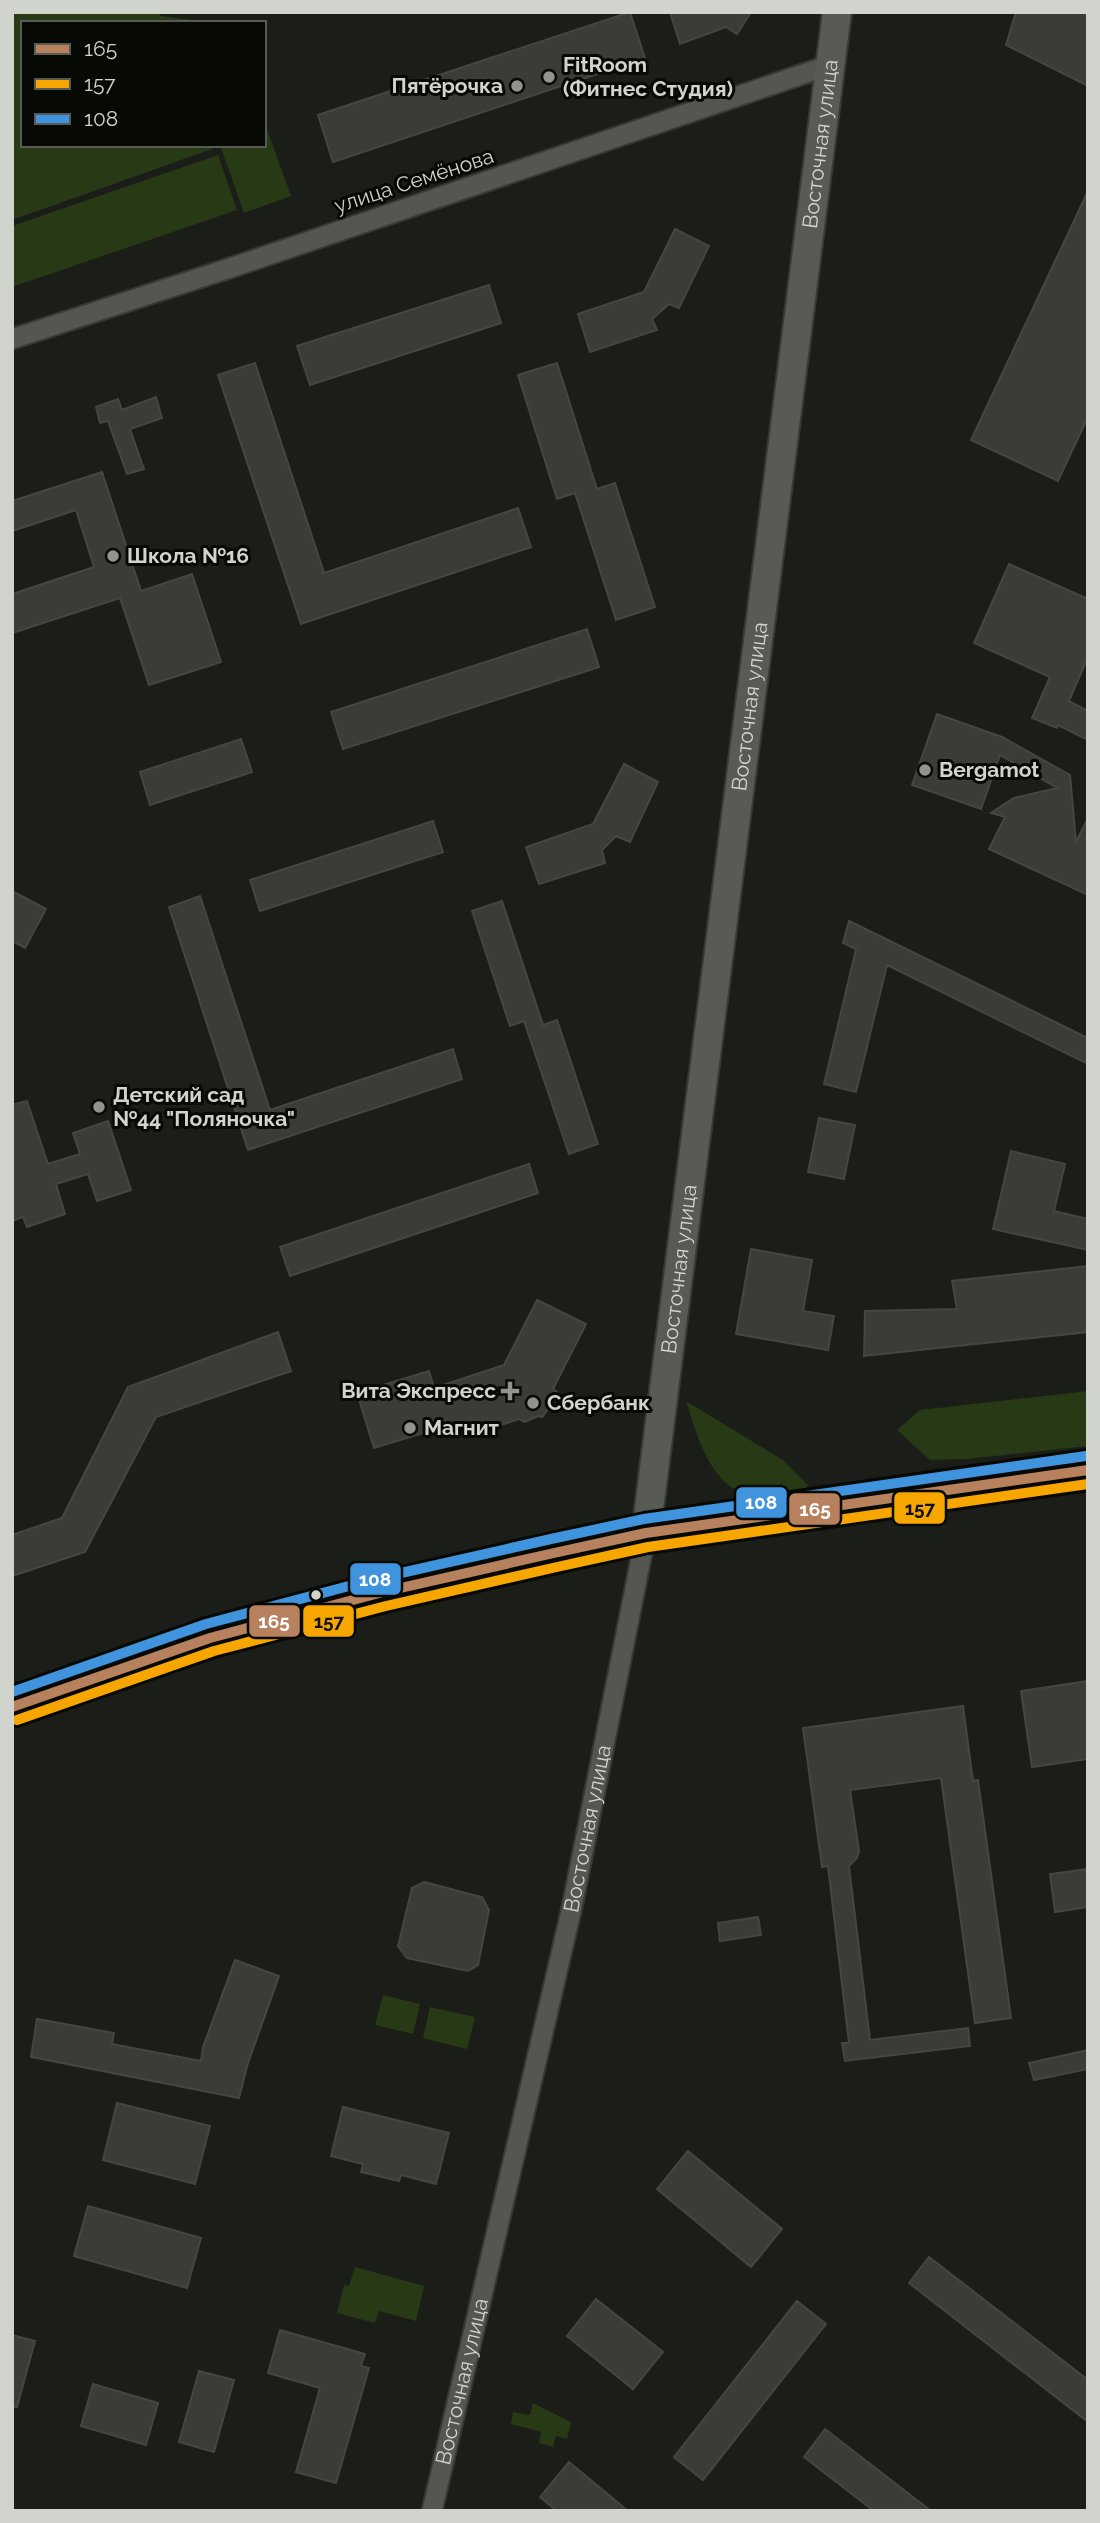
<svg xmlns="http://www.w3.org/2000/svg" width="1100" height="2523" font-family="Raleway,sans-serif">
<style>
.green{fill:#273915}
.building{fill:#393c37;stroke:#444741;stroke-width:2}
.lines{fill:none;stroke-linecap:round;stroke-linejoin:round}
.minor-casing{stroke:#363934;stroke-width:23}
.secondary-casing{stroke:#363934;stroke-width:32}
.minor{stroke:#535651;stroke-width:19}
.secondary{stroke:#575b54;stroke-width:28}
.bus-1-casing{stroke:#070905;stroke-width:16}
.bus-2-casing{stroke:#070905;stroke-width:16}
.bus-3-casing{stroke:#070905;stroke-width:16}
.bus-1{stroke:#b6815c;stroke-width:10}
.bus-2{stroke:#f7a600;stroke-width:10}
.bus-3{stroke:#4094de;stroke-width:10}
.poi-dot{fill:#91948d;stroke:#070905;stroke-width:2.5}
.bus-dot{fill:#d0d4cc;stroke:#070905;stroke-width:2.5}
.labels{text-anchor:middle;stroke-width:6;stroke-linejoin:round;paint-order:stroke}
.poi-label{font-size:21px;font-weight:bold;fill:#d0d4cc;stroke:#070905;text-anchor:start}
.street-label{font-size:21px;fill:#d0d4cc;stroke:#070905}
.line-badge{stroke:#070905;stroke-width:2.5}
.badge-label{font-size:19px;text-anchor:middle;font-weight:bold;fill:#fff}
.pale-badge-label{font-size:19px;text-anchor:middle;font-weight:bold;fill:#111}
</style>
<rect width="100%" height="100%" fill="#1b1e18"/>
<path class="green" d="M 12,12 L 157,12 L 161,16 L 192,20 L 194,23 L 23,23 L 23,145 L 212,145 L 212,149 L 12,220 Z
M 264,121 L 291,196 L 244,213 L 220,145 L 264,145 Z
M 218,155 L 237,210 L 12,287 L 12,226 Z
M 1088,1391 L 1088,1446 L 966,1459 L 930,1460 L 897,1430 L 920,1410 Z
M 686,1401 L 783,1460 L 808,1485 L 805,1489 C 791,1491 777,1495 762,1495 C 713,1498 698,1438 686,1401 Z
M 383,1995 L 420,2004 L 413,2034 L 375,2025 Z
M 430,2007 L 475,2017 L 467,2049 L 423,2038 Z
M 355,2267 L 424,2286 L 416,2321 L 379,2311 L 375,2323 L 337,2313 L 344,2285 L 349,2286 Z
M 533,2403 L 571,2422 L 567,2439 L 556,2436 L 553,2447 L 539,2443 L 541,2432 L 511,2424 L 513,2412 L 530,2415 Z"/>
<path class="building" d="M 630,12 L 645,58 L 333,162 L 318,115 Z
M 670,12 L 751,12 L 737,34 L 726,27 L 680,44 Z
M 1016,12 L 1088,12 L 1088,86 L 1006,45 Z
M 1088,191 L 1088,417 L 1058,481 L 971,440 Z
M 675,229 L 709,246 L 679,308 L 669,304 L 652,319 L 657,330 L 590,352 L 578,314 L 644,292 Z
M 489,285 L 501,323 L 310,385 L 297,346 Z
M 255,363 L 324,573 L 518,508 L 531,547 L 301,624 L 218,375 Z
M 557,363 L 597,489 L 615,483 L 655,607 L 616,620 L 575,493 L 557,499 L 518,375 Z
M 156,397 L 162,418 L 130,429 L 144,469 L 127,474 L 108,421 L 100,423 L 96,407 L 118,399 L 122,410 Z
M 102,472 L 141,591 L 192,574 L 221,662 L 149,685 L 120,598 L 12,633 L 12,594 L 94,567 L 76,510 L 12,531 L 12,501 Z
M 1009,564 L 1088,599 L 1088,657 L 1069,701 L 1088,711 L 1088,740 L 1058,725 L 1057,728 L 1032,718 L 1050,677 L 974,643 Z
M 587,629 L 599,667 L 343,749 L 331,712 Z
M 937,714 L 1002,737 L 1070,775 L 1076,842 L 1088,818 L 1088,895 L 989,849 L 1005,817 L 991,813 L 1014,798 L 1057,788 L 1000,755 L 981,809 L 912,785 Z
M 241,739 L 252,772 L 150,805 L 140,772 Z
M 624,764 L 658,782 L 630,842 L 616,836 L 602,850 L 605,863 L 539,884 L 526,847 L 593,824 Z
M 433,821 L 443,852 L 260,911 L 250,880 Z
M 12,891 L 46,909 L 25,948 L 12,941 Z
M 200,896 L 270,1110 L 453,1049 L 462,1079 L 248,1150 L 169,907 Z
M 502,901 L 543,1025 L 557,1020 L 598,1144 L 569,1154 L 524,1021 L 510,1026 L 472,911 Z
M 849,921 L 1088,1038 L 1088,1064 L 887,965 L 856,1092 L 824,1084 L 856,949 L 843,943 Z
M 27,1101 L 48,1164 L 80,1154 L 73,1133 L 108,1121 L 131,1190 L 97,1201 L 88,1174 L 56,1184 L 65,1214 L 27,1227 L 23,1217 L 12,1221 L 12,1105 Z
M 819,1118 L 855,1125 L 844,1179 L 808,1172 Z
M 1011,1151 L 1065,1164 L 1054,1211 L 1088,1219 L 1088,1250 L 993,1229 Z
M 529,1164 L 538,1193 L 290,1276 L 280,1247 Z
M 751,1249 L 812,1260 L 803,1311 L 834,1316 L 828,1350 L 736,1334 Z
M 1088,1266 L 1088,1332 L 864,1356 L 865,1311 L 957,1309 L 952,1281 Z
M 537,1300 L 586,1324 L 553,1389 L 557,1392 L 548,1406 L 549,1408 L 542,1417 L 538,1416 L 525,1422 L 519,1419 L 465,1437 L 439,1428 L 374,1448 L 357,1393 L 429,1371 L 434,1388 L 504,1365 Z
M 278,1332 L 291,1371 L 156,1417 L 85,1552 L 12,1576 L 12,1535 L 62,1518 L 128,1387 Z
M 1088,1681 L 1088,1759 L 1032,1767 L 1021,1691 Z
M 963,1706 L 973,1781 L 978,1780 L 1011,2018 L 975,2023 L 941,1778 L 850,1790 L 859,1851 L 857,1858 L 849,1866 L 870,2040 L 968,2028 L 970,2046 L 845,2061 L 842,2043 L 849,2043 L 828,1866 L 822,1867 L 803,1728 Z
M 1088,1869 L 1088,1907 L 1055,1912 L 1050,1874 Z
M 424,1882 L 482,1897 L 489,1910 L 478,1965 L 468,1971 L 407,1958 L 398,1946 L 412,1888 Z
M 758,1917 L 761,1935 L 720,1941 L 718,1923 Z
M 235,1960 L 279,1976 L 248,2063 L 239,2098 L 31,2057 L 37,2019 L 114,2033 L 112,2044 L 201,2061 L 203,2047 Z
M 1088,2050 L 1088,2069 L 1034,2080 L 1029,2063 Z
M 117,2103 L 210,2126 L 195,2184 L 103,2160 Z
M 343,2107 L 449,2133 L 436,2184 L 401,2175 L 399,2181 L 361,2172 L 363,2164 L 331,2156 Z
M 688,2151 L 782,2229 L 751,2267 L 657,2189 Z
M 88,2206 L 201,2238 L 187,2288 L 74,2256 Z
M 929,2257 L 1088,2380 L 1088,2422 L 909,2283 Z
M 596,2299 L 663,2352 L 633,2389 L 567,2336 Z
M 797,2301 L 826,2324 L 703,2480 L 674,2457 Z
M 280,2330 L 365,2354 L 361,2366 L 369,2368 L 336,2483 L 296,2472 L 320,2388 L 268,2373 Z
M 12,2335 L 35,2341 L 17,2407 L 12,2407 Z
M 199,2371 L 234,2380 L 214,2452 L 179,2442 Z
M 93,2384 L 158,2403 L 146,2445 L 81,2426 Z
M 825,2429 L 931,2511 L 874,2511 L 804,2457 Z
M 569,2462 L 628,2511 L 557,2511 L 540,2497 Z"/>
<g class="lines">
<g class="minor-casing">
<g id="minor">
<path d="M 12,339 L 230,268 L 830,65"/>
<path id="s1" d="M 432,2511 L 572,1907 L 646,1533"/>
</g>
</g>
<g class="secondary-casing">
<g id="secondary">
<path id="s2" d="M 646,1533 L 837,12"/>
<path d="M 12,1707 L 210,1638 L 383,1592 L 554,1553 L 646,1533 L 1088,1470"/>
</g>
</g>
<use href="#minor" class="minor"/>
<use href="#secondary" class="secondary"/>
<g class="bus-1-casing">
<path id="bus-1" d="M 12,1707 L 210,1638 L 383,1592 L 554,1553 L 646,1533 L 1088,1470"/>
</g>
<g class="bus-2-casing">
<path id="bus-2" d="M 17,1720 L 214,1651 L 386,1606 L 557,1567 L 648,1547 L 1088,1484"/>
</g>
<g class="bus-3-casing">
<path id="bus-3" d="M 12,1692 L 206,1624 L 379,1578 L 551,1539 L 644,1519 L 1086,1456"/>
</g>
<use href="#bus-1" class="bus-1"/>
<use href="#bus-2" class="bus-2"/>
<use href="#bus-3" class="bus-3"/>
</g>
<g class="poi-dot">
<circle cx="549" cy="77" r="7"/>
<circle cx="517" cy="86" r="7"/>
<circle cx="113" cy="556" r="7"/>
<circle cx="925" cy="770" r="7"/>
<circle cx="99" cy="1107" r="7"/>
<path d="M506.5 1380.5h7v7h7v7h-7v7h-7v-7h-7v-7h7z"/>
<circle cx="533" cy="1403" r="7"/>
<circle cx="410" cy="1428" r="7"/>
</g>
<circle class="bus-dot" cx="316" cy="1595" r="6"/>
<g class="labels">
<g class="poi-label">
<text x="563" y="72">FitRoom<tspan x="563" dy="24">(Фитнес Студия)</tspan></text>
<text x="503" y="93" text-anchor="end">Пятёрочка</text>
<text x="127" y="563">Школа №16</text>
<text x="939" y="777">Bergamot</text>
<text x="113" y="1102">Детский сад<tspan x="113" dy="24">№44 "Поляночка"</tspan></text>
<text x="496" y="1398" text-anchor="end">Вита Экспресс</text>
<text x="547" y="1410">Сбербанк</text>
<text x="424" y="1435">Магнит</text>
</g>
<g class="street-label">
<text dy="7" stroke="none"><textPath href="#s2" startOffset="1400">Восточная улица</textPath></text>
<text transform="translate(414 181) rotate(-18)" y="7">улица Семёнова</text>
<text dy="7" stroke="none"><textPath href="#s2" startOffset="833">Восточная улица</textPath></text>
<text dy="7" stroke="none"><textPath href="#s2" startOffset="266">Восточная улица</textPath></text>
<text dy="7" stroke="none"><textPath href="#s1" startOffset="700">Восточная улица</textPath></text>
<text dy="7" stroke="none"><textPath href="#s1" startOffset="133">Восточная улица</textPath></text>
</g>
</g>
<g class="line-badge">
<rect x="735" y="1486" width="53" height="33" rx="7" fill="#4094de"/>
<rect x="893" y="1491" width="53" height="34" rx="7" fill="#f7a600"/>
<rect x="788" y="1492" width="53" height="34" rx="7" fill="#b6815c"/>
<rect x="349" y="1562" width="53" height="34" rx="7" fill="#4094de"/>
<rect x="248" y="1604" width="53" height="34" rx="7" fill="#b6815c"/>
<rect x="302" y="1604" width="53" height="34" rx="7" fill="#f7a600"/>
</g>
<g class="badge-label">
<text x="761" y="1509">108</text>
<text x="815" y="1516">165</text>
<text x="375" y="1586">108</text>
<text x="274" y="1628">165</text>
</g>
<g class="pale-badge-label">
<text x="920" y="1515">157</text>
<text x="329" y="1628">157</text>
</g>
<rect width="1100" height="2523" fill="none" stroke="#d0d4cc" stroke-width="28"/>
<rect x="21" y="21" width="245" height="126" fill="#070905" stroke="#575a55" stroke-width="2"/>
<rect x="35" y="44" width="35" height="10" fill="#b6815c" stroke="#575a55" stroke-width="2"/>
<text x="84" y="56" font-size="21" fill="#d0d4cc">165</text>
<rect x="35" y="79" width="35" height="10" fill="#f7a600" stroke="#575a55" stroke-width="2"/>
<text x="84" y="91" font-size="21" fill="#d0d4cc">157</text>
<rect x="35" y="114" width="35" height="10" fill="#4094de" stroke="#575a55" stroke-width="2"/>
<text x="84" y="126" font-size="21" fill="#d0d4cc">108</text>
</svg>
